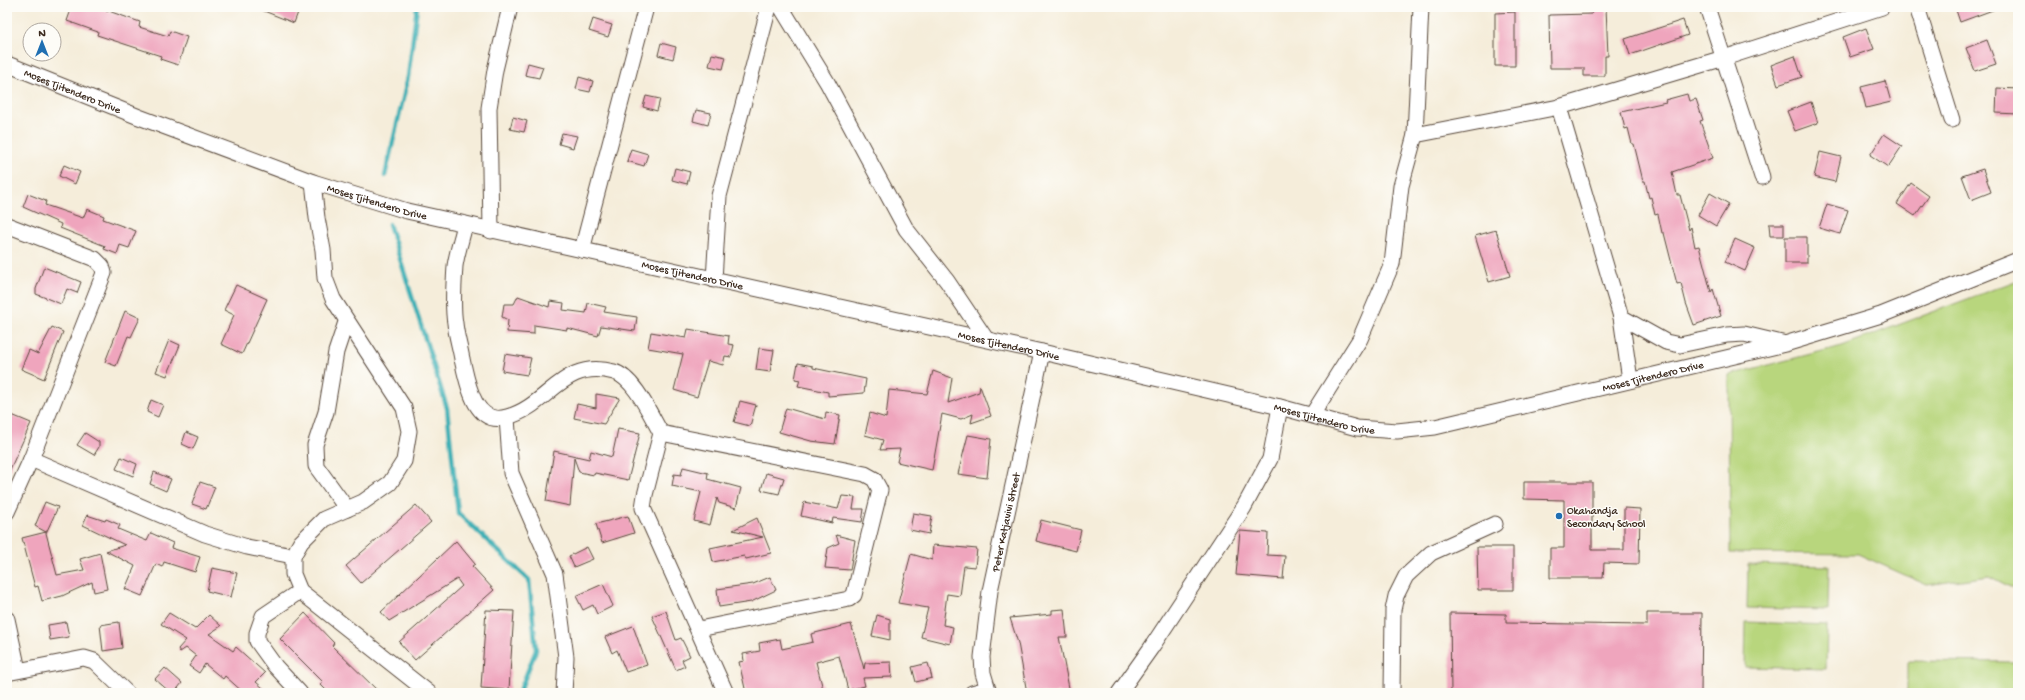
<svg xmlns="http://www.w3.org/2000/svg" width="2025" height="700" font-family="'Gochi Hand',sans-serif">
<style>
.green{fill:#b8d67d;stroke:#7a804e}
.lines{fill:none;stroke-linecap:round;stroke-linejoin:round}
.stream{stroke:#3eb0b6;stroke-width:4.5}
.building{fill:#efa5bd}
.minor-casing{stroke:#57473a;stroke-width:17}
.minor{stroke:#fff;stroke-width:15}
.poi-dot{fill:#1f6fb2;stroke:#fdfcf7;stroke-width:1.5}
.labels{text-anchor:middle;stroke-width:3;stroke-linejoin:round;paint-order:stroke}
.street-label{font-size:11px;fill:#3b2a1e;stroke:#fdfcf7}
.poi-label{font-size:11px;fill:#3b2a1e;stroke:#fdfcf7;text-anchor:start}
</style>
<rect width="100%" height="100%" fill="#fdfcf7"/>
<filter id="ink" filterUnits="userSpaceOnUse"><feTurbulence type="fractalNoise" baseFrequency=".025" numOctaves="2"/><feDisplacementMap in="SourceGraphic" scale="8" xChannelSelector="R" yChannelSelector="G"/><feConvolveMatrix kernelMatrix="1 2 1 2 8 2 1 2 1" color-interpolation-filters="sRGB"/></filter>
<filter id="wash" filterUnits="userSpaceOnUse"><feTurbulence type="fractalNoise" baseFrequency=".012" numOctaves="4" result="noise"/><feDisplacementMap in="SourceGraphic" scale="16" xChannelSelector="R" yChannelSelector="G"/><feGaussianBlur stdDeviation="0.9" result="paint"/><feColorMatrix in="noise" values="0 0 0 0 0 0 0 0 0 0 0 0 0 0 0 0 0 1.4 0 .05"/><feComposite in="paint" operator="in"/></filter>
<g filter="url(#wash)">
<rect width="100%" height="100%" fill="#f5edda"/>
<path class="green" d="M 2018,280 L 2018,591 L 1989,576 L 1927,585 L 1858,554 L 1730,553 L 1729,375 L 1842,346 Z
M 1748,564 L 1829,566 L 1828,610 L 1747,608 Z
M 1746,622 L 1827,625 L 1826,669 L 1745,667 Z
M 1907,661 L 2018,662 L 2018,693 L 1907,693 Z"/>
<g class="lines">
<path class="stream" d="M 385,176 L 408,77 L 417,7
M 389,224 L 447,408 L 458,513 L 529,580 L 536,650 L 519,693"/>
</g>
<g id="blocks">
<path class="building" d="M 72,7 L 97,7 L 140,22 L 139,27 L 168,36 L 170,31 L 187,37 L 178,65 L 160,59 L 161,56 L 97,35 L 98,32 L 67,21 Z
M 254,7 L 300,7 L 294,23 Z
M 1592,7 L 1606,7 L 1608,56 L 1605,56 L 1605,76 L 1584,76 L 1584,68 L 1550,68 L 1549,15 L 1592,14 Z
M 1955,7 L 1997,7 L 1998,8 L 1960,22 Z
M 1515,12 L 1515,66 L 1495,66 L 1495,13 Z
M 593,19 L 612,25 L 608,37 L 589,31 Z
M 1683,20 L 1688,35 L 1630,55 L 1625,39 Z
M 1866,28 L 1874,49 L 1850,57 L 1843,37 Z
M 1987,40 L 1996,64 L 1975,71 L 1966,48 Z
M 661,43 L 676,47 L 673,59 L 658,55 Z
M 712,54 L 726,57 L 723,69 L 709,66 Z
M 1795,56 L 1802,77 L 1778,85 L 1771,65 Z
M 528,63 L 543,67 L 539,78 L 525,75 Z
M 579,77 L 593,81 L 590,92 L 576,89 Z
M 1885,81 L 1891,102 L 1866,108 L 1861,87 Z
M 1997,88 L 2018,89 L 2018,114 L 1996,113 Z
M 1687,94 L 1689,101 L 1696,99 L 1703,120 L 1700,121 L 1713,158 L 1672,172 L 1677,195 L 1680,195 L 1689,230 L 1691,227 L 1695,247 L 1699,246 L 1711,292 L 1713,289 L 1721,316 L 1694,325 L 1686,303 L 1681,283 L 1677,284 L 1664,233 L 1662,233 L 1658,214 L 1655,215 L 1651,197 L 1649,198 L 1645,181 L 1643,181 L 1634,144 L 1632,144 L 1628,128 L 1625,129 L 1621,112 L 1666,102 L 1665,100 Z
M 646,96 L 660,99 L 657,111 L 643,107 Z
M 1811,102 L 1818,123 L 1795,131 L 1787,111 Z
M 696,110 L 711,113 L 708,125 L 693,121 Z
M 513,117 L 527,121 L 524,132 L 510,129 Z
M 562,133 L 577,136 L 573,148 L 559,144 Z
M 1884,134 L 1902,146 L 1888,167 L 1870,155 Z
M 631,149 L 648,154 L 644,166 L 627,161 Z
M 1820,152 L 1841,157 L 1835,182 L 1814,177 Z
M 64,165 L 80,172 L 75,184 L 59,176 Z
M 675,168 L 690,172 L 687,184 L 672,180 Z
M 1983,169 L 1991,192 L 1971,200 L 1962,176 Z
M 1911,183 L 1929,196 L 1915,216 L 1897,204 Z
M 1710,193 L 1729,204 L 1716,226 L 1698,215 Z
M 28,194 L 46,201 L 45,205 L 83,218 L 87,209 L 104,216 L 103,219 L 136,231 L 129,248 L 120,245 L 117,254 L 104,249 L 105,246 L 60,228 L 61,224 L 23,207 Z
M 1827,204 L 1848,210 L 1840,234 L 1819,228 Z
M 1769,224 L 1784,224 L 1784,236 L 1770,236 Z
M 1496,230 L 1510,276 L 1489,282 L 1475,236 Z
M 1785,237 L 1807,237 L 1807,263 L 1785,263 Z
M 1735,239 L 1755,248 L 1745,271 L 1725,262 Z
M 44,267 L 81,282 L 77,293 L 67,289 L 61,304 L 36,294 L 36,289 Z
M 236,285 L 267,299 L 242,354 L 221,344 L 234,315 L 224,310 Z
M 518,296 L 549,307 L 550,301 L 564,303 L 563,310 L 586,313 L 588,303 L 606,307 L 604,312 L 637,317 L 635,331 L 601,326 L 598,336 L 567,328 L 567,330 L 534,325 L 534,334 L 507,332 L 508,320 L 502,317 L 504,304 L 514,304 Z
M 125,311 L 140,318 L 131,337 L 128,336 L 116,366 L 105,362 Z
M 52,327 L 63,332 L 44,379 L 21,369 L 29,350 L 38,354 Z
M 688,329 L 729,336 L 728,344 L 734,345 L 731,357 L 725,356 L 723,365 L 708,361 L 697,397 L 674,390 L 683,354 L 648,348 L 651,332 L 686,338 Z
M 169,340 L 180,345 L 167,376 L 156,372 Z
M 759,348 L 774,350 L 770,372 L 756,370 Z
M 505,354 L 531,358 L 527,375 L 502,371 Z
M 798,363 L 813,366 L 813,368 L 866,379 L 864,393 L 828,396 L 828,392 L 798,386 L 800,380 L 795,379 Z
M 933,371 L 952,378 L 948,403 L 979,392 L 980,386 L 991,416 L 971,423 L 973,414 L 961,419 L 942,414 L 932,470 L 897,462 L 900,449 L 880,450 L 883,440 L 865,435 L 870,413 L 886,418 L 889,390 L 927,394 Z
M 596,394 L 620,398 L 604,424 L 574,418 L 577,404 L 596,408 Z
M 151,400 L 163,405 L 158,417 L 147,412 Z
M 740,401 L 756,405 L 750,426 L 734,422 Z
M 786,408 L 825,419 L 826,412 L 840,415 L 835,444 L 811,441 L 779,432 Z
M 7,413 L 31,423 L 7,476 Z
M 618,429 L 640,433 L 628,480 L 595,473 L 594,475 L 579,472 L 574,458 L 570,506 L 546,501 L 554,451 L 589,459 L 591,451 L 612,457 Z
M 186,432 L 198,437 L 193,449 L 182,444 Z
M 85,433 L 99,442 L 99,447 L 94,455 L 77,445 Z
M 968,435 L 991,439 L 987,478 L 958,474 Z
M 121,457 L 137,464 L 133,476 L 116,469 Z
M 683,467 L 708,473 L 707,479 L 741,488 L 736,508 L 719,503 L 717,498 L 710,525 L 694,521 L 701,492 L 672,486 L 674,474 L 681,475 Z
M 154,472 L 171,479 L 166,491 L 150,484 Z
M 766,473 L 784,478 L 779,494 L 761,490 Z
M 200,482 L 215,487 L 206,509 L 192,504 Z
M 1524,482 L 1592,482 L 1592,550 L 1624,550 L 1624,508 L 1640,509 L 1639,564 L 1604,563 L 1603,578 L 1550,578 L 1550,548 L 1564,548 L 1564,500 L 1524,499 Z
M 842,496 L 855,497 L 853,509 L 864,509 L 862,522 L 833,518 L 832,523 L 801,516 L 804,502 L 838,509 Z
M 45,502 L 58,507 L 46,533 L 57,575 L 84,570 L 80,559 L 100,553 L 107,589 L 94,592 L 92,582 L 62,596 L 42,601 L 38,586 L 35,587 L 22,538 L 46,532 L 35,526 Z
M 416,505 L 431,522 L 361,583 L 346,566 Z
M 913,513 L 932,516 L 929,534 L 910,530 Z
M 87,515 L 105,521 L 106,519 L 120,525 L 118,529 L 147,541 L 151,533 L 173,543 L 171,548 L 200,557 L 195,572 L 164,562 L 162,567 L 156,564 L 142,596 L 125,589 L 135,566 L 106,551 L 125,545 L 83,525 Z
M 628,516 L 634,533 L 602,543 L 596,524 Z
M 757,518 L 771,553 L 746,559 L 744,556 L 713,562 L 710,548 L 763,537 L 733,530 Z
M 1041,520 L 1081,530 L 1076,551 L 1036,541 Z
M 1240,531 L 1268,533 L 1267,555 L 1285,556 L 1283,579 L 1236,575 Z
M 836,535 L 855,540 L 850,570 L 825,568 L 828,548 L 839,543 Z
M 456,541 L 475,564 L 472,566 L 494,590 L 415,660 L 399,642 L 462,586 L 457,579 L 389,621 L 381,612 Z
M 933,545 L 977,549 L 975,567 L 964,566 L 960,596 L 947,594 L 943,625 L 953,627 L 950,644 L 921,637 L 928,608 L 898,603 L 911,554 L 932,560 Z
M 587,547 L 593,559 L 574,567 L 569,556 Z
M 1477,547 L 1513,547 L 1513,590 L 1478,590 Z
M 212,568 L 237,573 L 231,597 L 207,591 Z
M 770,577 L 776,590 L 751,602 L 719,607 L 717,589 L 753,584 Z
M 603,584 L 613,606 L 597,614 L 593,605 L 583,610 L 576,596 Z
M 1064,609 L 1067,637 L 1059,637 L 1070,693 L 1027,693 L 1018,643 L 1010,618 L 1052,614 L 1052,610 Z
M 486,610 L 514,611 L 509,690 L 481,688 Z
M 666,611 L 676,640 L 681,638 L 690,656 L 682,660 L 685,666 L 676,670 L 652,616 Z
M 169,613 L 195,629 L 209,615 L 221,626 L 209,634 L 233,651 L 236,647 L 265,673 L 256,682 L 269,693 L 244,693 L 225,676 L 223,679 L 205,664 L 199,673 L 189,666 L 196,656 L 186,648 L 180,652 L 178,649 L 186,640 L 161,624 Z
M 305,613 L 334,643 L 332,646 L 380,693 L 329,693 L 320,684 L 323,682 L 280,639 Z
M 1450,613 L 1506,614 L 1506,623 L 1647,625 L 1647,613 L 1702,613 L 1701,693 L 1451,693 Z
M 877,615 L 890,619 L 890,640 L 872,636 Z
M 66,622 L 69,637 L 50,640 L 48,625 Z
M 119,622 L 122,648 L 103,651 L 100,625 Z
M 851,624 L 864,669 L 865,663 L 891,662 L 892,677 L 863,678 L 865,686 L 848,690 L 839,656 L 816,662 L 824,693 L 746,693 L 739,662 L 744,661 L 743,654 L 760,651 L 759,643 L 780,639 L 782,649 L 813,642 L 811,634 Z
M 633,626 L 647,665 L 626,672 L 617,650 L 612,653 L 605,637 Z
M 928,663 L 932,678 L 916,682 L 912,667 Z
M 165,668 L 182,683 L 174,693 L 171,693 L 155,679 Z"/>
</g>
</g>
<g filter="url(#ink)">
<use href="#blocks" fill-opacity="0" stroke="#57473a" stroke-width="1"/>
<g class="lines">
<g class="minor-casing">
<g id="minor">
<path d="M 781,7 L 827,82 L 906,229 L 947,281 L 986,339"/>
<path d="M 1707,7 L 1762,177"/>
<path d="M 1917,7 L 1952,120"/>
<path id="s1" d="M 7,64 L 139,117 L 313,182 L 407,211 L 1042,352 L 1280,407 L 1357,428 L 1397,431 L 1435,427 L 1785,344 L 1881,315 L 2018,260"/>
<path d="M 1559,107 L 1621,317 L 1630,380"/>
<path d="M 1415,135 L 1559,107 L 1724,58 L 1882,7"/>
<path d="M 465,224 C 462,238 457,252 455,266 C 454,282 452,307 455,323 C 456,335 460,347 462,359 C 467,381 474,427 507,417 C 549,406 562,358 614,372 C 634,377 651,416 661,433 L 645,495 L 643,508 L 726,693"/>
<path d="M 7,225 L 95,259 L 102,266 L 104,273 L 31,459 L 7,512"/>
<path d="M 491,231 L 489,108 L 495,70 L 510,7"/>
<path d="M 582,250 L 646,7"/>
<path d="M 714,280 L 719,196 L 769,7"/>
<path d="M 1621,317 L 1666,342 L 1680,345 L 1727,335 L 1744,334 L 1782,343"/>
<path d="M 346,322 L 336,352 L 326,412 L 315,445 L 316,466 L 347,509"/>
<path d="M 1312,415 L 1360,339 L 1392,264 L 1401,186 L 1415,135 L 1421,7"/>
<path d="M 507,418 L 511,473 L 555,574 L 566,657 L 564,693"/>
<path d="M 661,433 L 865,474 L 874,479 L 880,490 L 854,595 L 849,599 L 699,629"/>
<path d="M 31,459 L 205,534 L 247,547 L 293,556 L 301,542 L 324,519 L 363,502 L 390,483 L 404,461 L 409,431 L 404,408 L 333,299 L 325,278 L 323,250 L 317,218 L 313,182"/>
<path d="M 293,556 L 293,574 L 300,591 L 429,693"/>
<path d="M 300,591 L 263,616 L 257,633 L 257,641 L 275,666 L 300,693"/>
<path d="M 7,619 L 18,670"/>
<path d="M 7,673 L 84,658 L 94,661 L 127,693"/>
<path d="M 972,693 L 987,689"/>
<path id="s2" d="M 989,693 L 983,673 L 982,657 L 990,591 L 1042,352"/>
<path d="M 1119,693 L 1151,648 L 1244,507 L 1270,459 L 1280,407"/>
<path d="M 1392,693 L 1393,610 L 1396,596 L 1406,576 L 1431,553 L 1495,524"/>
</g>
</g>
<use href="#minor" class="minor"/>
</g>
</g>
<circle class="poi-dot" cx="1559" cy="516" r="4"/>
<g class="labels">
<g class="street-label">
<text dy="4" stroke="none"><textPath href="#s1" startOffset="71">Moses Tjitendero Drive</textPath></text>
<text dy="4" stroke="none"><textPath href="#s1" startOffset="395">Moses Tjitendero Drive</textPath></text>
<text dy="4" stroke="none"><textPath href="#s1" startOffset="719">Moses Tjitendero Drive</textPath></text>
<text dy="4" stroke="none"><textPath href="#s1" startOffset="1043">Moses Tjitendero Drive</textPath></text>
<text dy="4" stroke="none"><textPath href="#s1" startOffset="1703">Moses Tjitendero Drive</textPath></text>
<text dy="4" stroke="none"><textPath href="#s1" startOffset="1367">Moses Tjitendero Drive</textPath></text>
<text dy="4" stroke="none"><textPath href="#s2" startOffset="174">Peter Katjavivi Street</textPath></text>
</g>
<g class="poi-label">
<text x="1567" y="514">Okahandja<tspan x="1567" dy="13">Secondary School</tspan></text>
</g>
</g>
<rect width="2025" height="700" fill="none" stroke="#fdfcf7" stroke-width="24"/>
<g transform="translate(42 42)"><circle r="19" fill="#fdfcf7" stroke="#afa8a0"/>
<path d="M0-3L7 15L0 10L-7 15Z" fill="#1f6fb2"/>
<text y="-6" font-size="11" font-weight="bold" text-anchor="middle" fill="#3b2a1e">N</text>
</g>
</svg>
